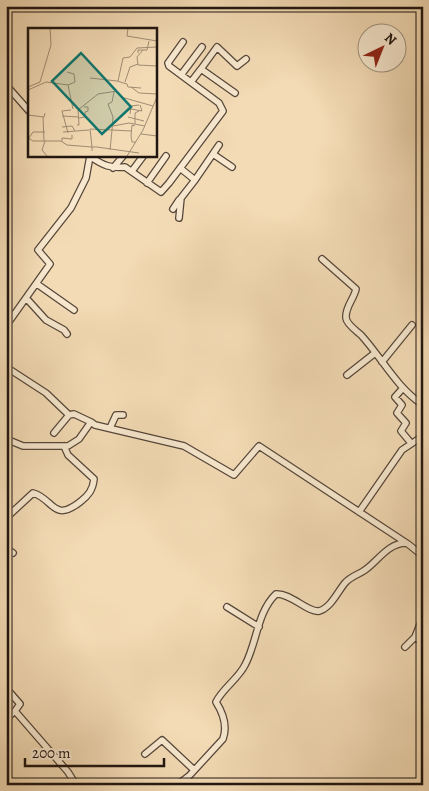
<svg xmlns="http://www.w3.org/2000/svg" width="429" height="791" font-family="Alegreya,serif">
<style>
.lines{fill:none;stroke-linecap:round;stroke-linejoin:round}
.minor-casing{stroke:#56473a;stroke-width:8}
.minor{stroke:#f7e8cf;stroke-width:5.5}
.inset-road{fill:none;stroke:#9f8c73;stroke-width:1}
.view{fill:#0f766e;fill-opacity:0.15;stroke:#0f766e;stroke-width:2.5}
.inset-edge{fill:none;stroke:#211611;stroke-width:2.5}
</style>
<rect width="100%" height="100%" fill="#f3dbb5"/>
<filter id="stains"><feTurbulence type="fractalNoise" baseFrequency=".004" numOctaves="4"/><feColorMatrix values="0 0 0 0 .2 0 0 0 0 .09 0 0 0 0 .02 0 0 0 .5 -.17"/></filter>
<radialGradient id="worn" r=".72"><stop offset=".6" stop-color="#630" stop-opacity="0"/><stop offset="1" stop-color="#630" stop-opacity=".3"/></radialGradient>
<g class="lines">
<g class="minor-casing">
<path id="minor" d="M 201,69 L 217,47 L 237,66 L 246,59
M 181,75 L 202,47
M 191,82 L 201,69 L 235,93
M 6,85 L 29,111
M 213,154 L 232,167
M 91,157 C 104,166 110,168 125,167 L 161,192 L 169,183 L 223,111 L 219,103 L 169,66 L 168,63 L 183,42
M 113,168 L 124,155
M 180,168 L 195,180 L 219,145
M 132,171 L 144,155
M 147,183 L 166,156
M 173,209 L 179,200
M 179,218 L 181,198 L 195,180
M 322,259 L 356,289 C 354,299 345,307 346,318 C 347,325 357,331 361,335 C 382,358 396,387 423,405
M 37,284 L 74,310
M 27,299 L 46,320 L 64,330 L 67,334
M 6,326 L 50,264 L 38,250 L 71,208 L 86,178 L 90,156
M 382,362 L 412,325
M 6,367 L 46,393 L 69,415
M 347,375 L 375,353
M 403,388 L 395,397 L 402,405 L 397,413 L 406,423 L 401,431 L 411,443
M 110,428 L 116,415 L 123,415
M 54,433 L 69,415 L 74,414 L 91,422
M 6,439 L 23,446 L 68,446 L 79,439 L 91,422 L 95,425 L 184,446 L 234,475 L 259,446 L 408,544 L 423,556
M 359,512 L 402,450 L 423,436
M 6,518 L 33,493 C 54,499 53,523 80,502 C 88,496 93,490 94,479 L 68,455 L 64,446
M 6,548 L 13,553
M 227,607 L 259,627
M 415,637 L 423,617
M 405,647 L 415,637 L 423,643
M 6,688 L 20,704 L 15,711
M 6,719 L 15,711 L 68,772 L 76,785
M 145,754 L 162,740 L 193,769
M 177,785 L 189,776 L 223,739 C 228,725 223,713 216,702 C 223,688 238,679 245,665 C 257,643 257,612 276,594 C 291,593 308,613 319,611 C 331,608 338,591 345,583 C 351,576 358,575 365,570 C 378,561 388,543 406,543"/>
</g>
<use href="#minor" class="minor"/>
</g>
<g transform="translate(28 28)">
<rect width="129" height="129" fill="#f3dbb5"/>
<path class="inset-road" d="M 100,0 L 99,8 L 129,13M 115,22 L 109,29 L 110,37 L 129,38M 110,25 L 110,22 L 119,22 L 121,13M 39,44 L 46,46 L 47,54 L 40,57M 62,50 L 89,53 L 99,56 L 100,59 L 113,60M 90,53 L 95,30 L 102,29 L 109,20 L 129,19M 97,54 L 102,39 L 110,36M 0,59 L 12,54 L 23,17 L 22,0M 103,59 L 111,65 L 129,66M 0,62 L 18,54 L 40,57 L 45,81M 103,81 L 114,83 L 112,77M 102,86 L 103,78 L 111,77M 0,87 L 16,89 L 17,85M 34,88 L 51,89M 15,89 L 16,113M 100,89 L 116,93M 51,90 L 57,89 L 57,84 L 60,83 L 60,79 L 56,79M 107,96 L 107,85 L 111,83M 49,97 L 51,97 L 50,82 L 70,66 L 89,63 L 93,69 L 125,78M 85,98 L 101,95 L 117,98M 107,98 L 104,97 L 103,108 L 104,114 L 108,114M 34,99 L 44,98 L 47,103M 84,102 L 85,89 L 80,76 L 84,74 L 86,64M 35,104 L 61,102M 40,105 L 34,83 L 43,82M 113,106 L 129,108M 0,110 L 5,113 L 33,113 L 39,117 L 64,119 L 62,101 L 84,102M 1,110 L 5,104 L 17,104M 17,113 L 14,122 L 19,128M 34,113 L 34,110 L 44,111 L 44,107M 82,122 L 84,102 L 103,103M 64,123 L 64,119 L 69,119 L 111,125M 99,128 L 115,102 L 129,69"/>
<path class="view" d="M 53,25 L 103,79 L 74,106 L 24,53 Z"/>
<rect width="129" height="129" class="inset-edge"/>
</g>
<rect width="429" height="791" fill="none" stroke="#f3dbb5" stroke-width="25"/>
<rect x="8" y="8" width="414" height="776" fill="none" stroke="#211611" stroke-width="2.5"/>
<rect x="12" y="12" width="404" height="766" fill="none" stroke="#211611"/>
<g transform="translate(382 48) rotate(43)"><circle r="24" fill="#f7e8cf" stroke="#a19483"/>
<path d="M0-4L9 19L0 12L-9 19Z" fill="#8f2418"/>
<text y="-8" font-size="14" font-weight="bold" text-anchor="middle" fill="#211611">N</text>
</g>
<path d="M25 758v8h139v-8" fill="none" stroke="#211611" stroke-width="2.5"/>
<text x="32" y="758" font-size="15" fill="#211611" stroke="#f7e8cf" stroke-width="4" paint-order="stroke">200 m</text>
<rect width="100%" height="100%" filter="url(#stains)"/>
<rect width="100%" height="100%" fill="url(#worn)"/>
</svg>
